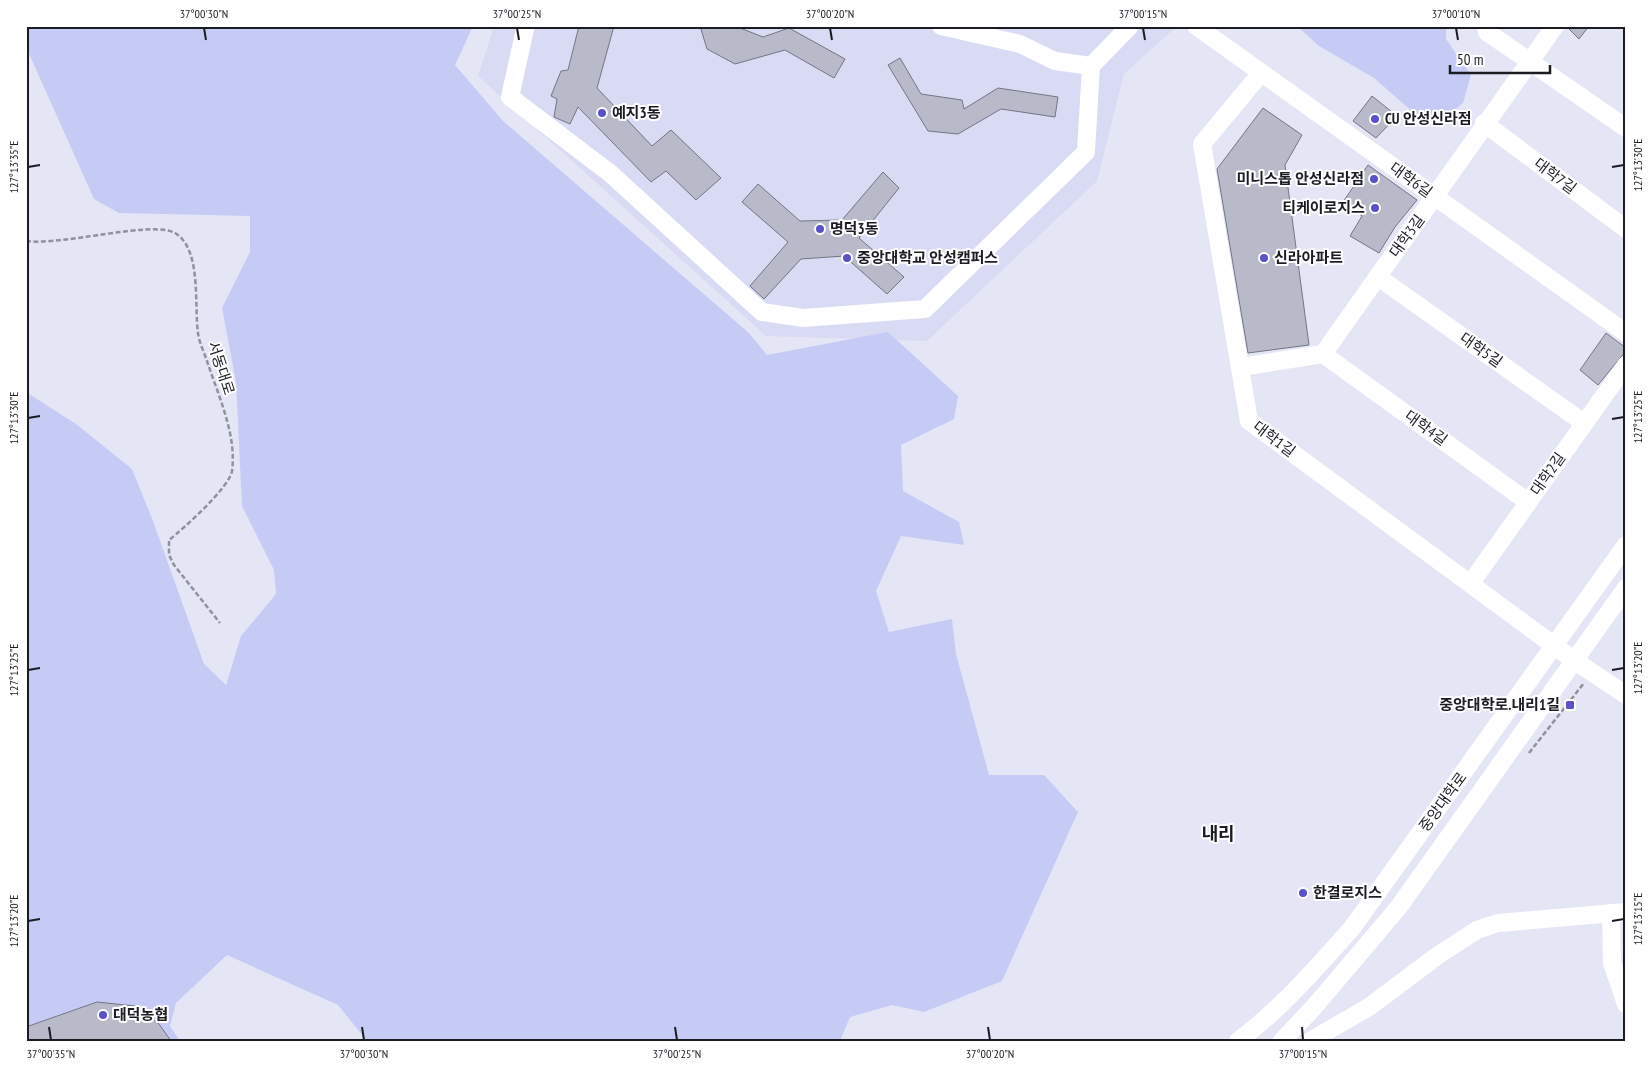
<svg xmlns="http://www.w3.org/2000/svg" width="1652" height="1067" font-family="'PT Sans Narrow','Noto Sans KR',sans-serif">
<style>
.built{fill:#d8dbf3}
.green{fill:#c6cbf6}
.building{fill:#b8baca;stroke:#737584}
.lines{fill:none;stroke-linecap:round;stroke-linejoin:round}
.path{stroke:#8f919c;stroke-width:2.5;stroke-dasharray:5 2.5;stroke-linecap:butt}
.minor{stroke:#fff;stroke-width:18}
.ticks{fill:none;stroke:#1b1c22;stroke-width:2}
.poi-dot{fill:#5851c9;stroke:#fff;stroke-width:2}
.labels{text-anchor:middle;stroke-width:4;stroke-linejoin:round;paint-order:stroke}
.poi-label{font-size:15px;font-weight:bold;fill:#1b1c22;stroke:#fff;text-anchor:start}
.street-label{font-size:15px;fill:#1b1c22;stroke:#fff}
.quarter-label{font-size:18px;font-weight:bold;fill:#1b1c22;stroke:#fff}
.neatline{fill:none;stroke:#1b1c22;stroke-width:2}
.ticks-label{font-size:12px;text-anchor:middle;fill:#1b1c22}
</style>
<rect width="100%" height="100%" fill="#e4e6f6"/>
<path class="built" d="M 494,26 L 1177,26 L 1124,74 L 1097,181 L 927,341 L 766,336 L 478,76 Z"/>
<path class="green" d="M 26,26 L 473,26 L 455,65 L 503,121 L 749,333 L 767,355 L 888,332 L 958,396 L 954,419 L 901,445 L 903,491 L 959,522 L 964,545 L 901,536 L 876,591 L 889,632 L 952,619 L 956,654 L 989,775 L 1044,775 L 1078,812 L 1002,981 L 924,1012 L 892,1005 L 850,1017 L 840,1041 L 367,1041 L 338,1005 L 227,955 L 176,1003 L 170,1026 L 180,1041 L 171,1041 L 159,1024 L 97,1002 L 26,1027 L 26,392 L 76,424 L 132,469 L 153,521 L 204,664 L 226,685 L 241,636 L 276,594 L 274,570 L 242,506 L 236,382 L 222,308 L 250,252 L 250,216 L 119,213 L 94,199 L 26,47 Z
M 1297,26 L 1446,26 L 1446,39 L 1471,75 L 1463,103 L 1439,123 L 1414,113 L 1374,78 L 1319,46 Z"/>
<path class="building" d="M 579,26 L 614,26 L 597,88 L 652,146 L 671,130 L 721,178 L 696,200 L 666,171 L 651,182 L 578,107 L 570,124 L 554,117 L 557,99 L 551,96 L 561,71 L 568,70 Z
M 700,26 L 735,26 L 763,37 L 789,28 L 845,59 L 834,78 L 785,50 L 735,64 L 707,49 Z
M 1566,26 L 1589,26 L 1579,39 Z
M 900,58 L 921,94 L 962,100 L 964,109 L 998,88 L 1058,97 L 1055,117 L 1001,109 L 958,134 L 928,131 L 888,65 Z
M 1372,96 L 1397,116 L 1376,138 L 1353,121 Z
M 1263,108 L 1302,135 L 1285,165 L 1309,345 L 1248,353 L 1217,169 Z
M 1368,165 L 1417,200 L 1395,227 L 1379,253 L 1350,236 L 1362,216 L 1343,202 Z
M 883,172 L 899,188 L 859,238 L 904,277 L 887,294 L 844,256 L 801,259 L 764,299 L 750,286 L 788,242 L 742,202 L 758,184 L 800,221 L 842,220 Z
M 1606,333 L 1626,348 L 1626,351 L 1598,385 L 1580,370 Z
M 97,1002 L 135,1006 L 159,1024 L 171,1041 L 26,1041 L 26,1027 Z"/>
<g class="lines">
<path class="path" d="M 26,241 C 62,246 152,220 175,233 C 202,249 194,305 198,333 C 199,342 204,352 207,361 C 218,395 237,435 232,471 C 229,488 183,529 169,540 L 169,555 L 174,565 L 220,623
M 1529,753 L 1584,683"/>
<path class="minor" d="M 941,26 L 1020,44 L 1055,61 L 1091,66
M 1196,26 L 1626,333
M 1486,26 L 1487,32 L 1626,128
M 525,29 L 510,97 L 611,174 L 762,312 L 803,318 L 925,309 L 1086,152 L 1091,66 L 1130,26
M 1261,73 L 1202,144 L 1249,421 L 1575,661 L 1626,695
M 1484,123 L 1626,229
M 1378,277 L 1584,423
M 1323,354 L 1528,502
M 1241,367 L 1323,354 L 1555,26
M 1470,584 L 1626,365
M 1611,913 L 1612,963 L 1626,1004
M 1238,1041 C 1281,1009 1316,968 1352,928 L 1626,545
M 1282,1041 L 1314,1007 L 1398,908 L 1626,588
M 1310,1041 L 1369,1007 L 1437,956 L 1477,930 L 1498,923 L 1626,912"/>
</g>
<path class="ticks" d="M 204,28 L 206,40M 517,28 L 519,40M 830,28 L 832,40M 1143,28 L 1145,40M 1456,28 L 1458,40M 28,167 L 40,165M 1612,167 L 1624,165M 28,418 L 40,416M 1612,419 L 1624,417M 28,670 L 40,668M 1612,670 L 1624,668M 28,921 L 40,919M 1612,921 L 1624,919M 49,1027 L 51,1040M 362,1027 L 364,1040M 675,1027 L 677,1040M 988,1027 L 990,1040M 1302,1027 L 1303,1040"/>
<g class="poi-dot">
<circle cx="602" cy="113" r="5"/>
<circle cx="1375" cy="119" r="5"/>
<circle cx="1374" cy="179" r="5"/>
<circle cx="1375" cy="208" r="5"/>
<circle cx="820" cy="229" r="5"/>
<circle cx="847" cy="258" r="5"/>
<circle cx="1264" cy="258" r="5"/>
<rect x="1565" y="700" width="10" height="10" rx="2.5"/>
<circle cx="1303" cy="893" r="5"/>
<circle cx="103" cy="1015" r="5"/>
</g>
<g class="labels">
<g class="poi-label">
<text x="612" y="118">예지3동</text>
<text x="1385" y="124">CU 안성신라점</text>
<text x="1364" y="184" text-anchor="end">미니스톱 안성신라점</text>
<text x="1365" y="213" text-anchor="end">티케이로지스</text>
<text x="830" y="234">명덕3동</text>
<text x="857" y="263">중앙대학교 안성캠퍼스</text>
<text x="1274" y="263">신라아파트</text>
<text x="1560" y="710" text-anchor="end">중앙대학로.내리1길</text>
<text x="1313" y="898">한결로지스</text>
<text x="113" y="1020">대덕농협</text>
</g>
<g class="street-label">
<text transform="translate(1555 176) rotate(37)" y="5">대학7길</text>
<text transform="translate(1411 180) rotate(36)" y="5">대학6길</text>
<text transform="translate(1407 236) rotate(-54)" y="5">대학3길</text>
<text transform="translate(1481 350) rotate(35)" y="5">대학5길</text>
<text transform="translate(221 368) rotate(72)" y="5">서동대로</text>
<text transform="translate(1426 428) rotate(36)" y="5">대학4길</text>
<text transform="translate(1274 439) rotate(37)" y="5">대학1길</text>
<text transform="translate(1548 474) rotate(-55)" y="5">대학2길</text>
<text transform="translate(1443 802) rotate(-54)" y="5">중앙대학로</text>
</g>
<g class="quarter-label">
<text x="1218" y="840">내리</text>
</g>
</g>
<rect width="1652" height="1067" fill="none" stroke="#ffffff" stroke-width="55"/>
<path d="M1450 65v8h100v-8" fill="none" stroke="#1b1c22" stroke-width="2.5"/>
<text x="1457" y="65" font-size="15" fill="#1b1c22" stroke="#ffffff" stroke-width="4" paint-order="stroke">50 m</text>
<rect x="28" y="28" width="1596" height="1012" class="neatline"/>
<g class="ticks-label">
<text x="204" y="18">37°00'30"N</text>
<text x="517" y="18">37°00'25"N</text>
<text x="830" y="18">37°00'20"N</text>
<text x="1143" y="18">37°00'15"N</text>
<text x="1456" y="18">37°00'10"N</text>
<text transform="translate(1638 165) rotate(-90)" y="4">127°13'30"E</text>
<text transform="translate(14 167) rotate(-90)" y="4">127°13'35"E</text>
<text transform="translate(1638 417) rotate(-90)" y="4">127°13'25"E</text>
<text transform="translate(14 418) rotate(-90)" y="4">127°13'30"E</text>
<text transform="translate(1638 668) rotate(-90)" y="4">127°13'20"E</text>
<text transform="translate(14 670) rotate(-90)" y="4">127°13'25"E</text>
<text transform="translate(1638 919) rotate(-90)" y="4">127°13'15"E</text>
<text transform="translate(14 921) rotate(-90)" y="4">127°13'20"E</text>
<text x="51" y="1058">37°00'35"N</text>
<text x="364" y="1058">37°00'30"N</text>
<text x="677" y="1058">37°00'25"N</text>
<text x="990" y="1058">37°00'20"N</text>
<text x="1303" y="1058">37°00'15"N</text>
</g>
</svg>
